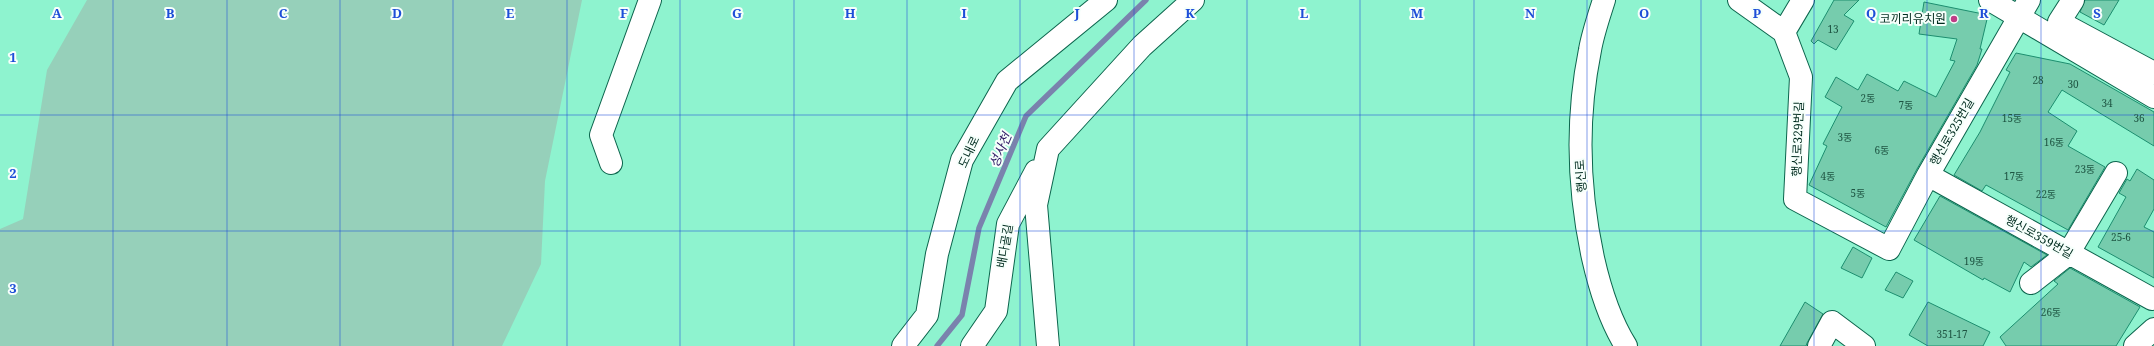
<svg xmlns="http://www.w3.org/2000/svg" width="2154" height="346" font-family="'Noto Serif','Noto Sans KR',serif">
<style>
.green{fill:#96d0ba}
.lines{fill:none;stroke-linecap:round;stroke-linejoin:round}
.stream{stroke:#7a82ad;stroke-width:5.5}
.building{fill:#76ccad;stroke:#1d8e6f}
.minor-casing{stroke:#0c654d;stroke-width:24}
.major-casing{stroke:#0c654d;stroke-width:24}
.minor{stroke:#fff;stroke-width:22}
.major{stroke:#fff;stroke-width:22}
.grid{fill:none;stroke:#1d4ed8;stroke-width:1;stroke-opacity:0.55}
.poi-dot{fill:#be3d87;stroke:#f6fffb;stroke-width:1.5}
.labels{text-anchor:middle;stroke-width:4;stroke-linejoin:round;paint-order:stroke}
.number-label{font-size:10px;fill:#1e5442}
.poi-label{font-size:12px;fill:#002c1f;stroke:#f6fffb;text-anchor:end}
.street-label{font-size:12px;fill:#002c1f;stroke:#f6fffb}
.water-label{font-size:13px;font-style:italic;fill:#2d1763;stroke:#f6fffb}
.grid-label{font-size:13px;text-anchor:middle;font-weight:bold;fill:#1d4ed8;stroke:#f6fffb;stroke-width:4;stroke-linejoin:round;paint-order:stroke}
</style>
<rect width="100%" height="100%" fill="#8ef3cf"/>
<path class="green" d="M 87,0 L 582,0 L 545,181 L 541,264 L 502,346 L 0,346 L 0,229 L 23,219 L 47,70 Z"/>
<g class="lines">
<path class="stream" d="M 937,346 L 962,315 L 979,228 L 1026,116 L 1146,0"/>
</g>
<path class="building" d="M 1834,0 L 1859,0 L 1844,15 L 1854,21 L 1836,50 L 1818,40 L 1814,44 L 1811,41 Z
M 2085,0 L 2119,0 L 2104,25 L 2080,12 Z
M 1924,2 L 1988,15 L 1980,49 L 1982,49 L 1977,65 L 1917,169 L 1886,227 L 1809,185 L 1827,146 L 1823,144 L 1842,107 L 1825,97 L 1836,77 L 1858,90 L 1867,74 L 1898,91 L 1904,81 L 1936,97 L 1955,61 L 1950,60 L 1957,39 L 1919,34 Z
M 2016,53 L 2070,64 L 2154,112 L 2154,146 L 2062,90 L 2048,112 L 2077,131 L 2068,146 L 2105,167 L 2068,230 L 1986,185 L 1982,191 L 1954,175 L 1980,132 L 2010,72 L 2006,70 Z
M 2137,169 L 2154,180 L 2154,209 L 2144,227 L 2154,232 L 2154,278 L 2098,247 L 2126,197 L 2119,193 L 2127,179 L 2130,181 Z
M 1940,196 L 2047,255 L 2031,267 L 2024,262 L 2010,292 L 1984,278 L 1983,280 L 1914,240 Z
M 1853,247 L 1872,258 L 1862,278 L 1841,268 Z
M 2070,268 L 2140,307 L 2116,346 L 2006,346 L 2000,337 L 2058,284 L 2054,281 Z
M 1896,272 L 1913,281 L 1903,298 L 1885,290 Z
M 1805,302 L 1823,314 L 1807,343 L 1806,346 L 1780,346 Z
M 1928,302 L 1990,332 L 1983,346 L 1928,346 L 1909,335 Z"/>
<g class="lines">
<g class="minor-casing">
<path id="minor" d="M 1739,0 L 1784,32 L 1801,77 L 1795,199 L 1889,249 L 1928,175 L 2029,0
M 1990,0 L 2154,97
M 2073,0 L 2059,22 L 2154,73
M 1784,32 L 1803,0
M 611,163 L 601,135 L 650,0
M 1928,175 L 2152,299
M 2031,283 L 2068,254 L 2116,173
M 903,346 L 927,315 L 937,254 L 962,160 L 1007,81 L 1106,0
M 972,346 L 996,311 L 1008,224 L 1036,171
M 1048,346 L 1036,205 L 1048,149 L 1142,46 L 1193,0
M 1819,346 L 1832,322 L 1864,346
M 2135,346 L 2154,329"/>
</g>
<g class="major-casing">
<path id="major" d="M 1604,0 C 1599,16 1593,33 1590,50 C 1576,119 1578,189 1593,258 C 1600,289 1609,319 1626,346"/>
</g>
<use href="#minor" class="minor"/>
<use href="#major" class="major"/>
</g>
<path class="grid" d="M 113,0 L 113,346M 227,0 L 227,346M 340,0 L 340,346M 453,0 L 453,346M 567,0 L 567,346M 680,0 L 680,346M 794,0 L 794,346M 907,0 L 907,346M 1020,0 L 1020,346M 1134,0 L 1134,346M 1247,0 L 1247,346M 1360,0 L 1360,346M 1474,0 L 1474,346M 1587,0 L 1587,346M 1701,0 L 1701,346M 1814,0 L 1814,346M 1927,0 L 1927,346M 2041,0 L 2041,346M 0,115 L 2154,115M 0,231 L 2154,231"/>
<circle class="poi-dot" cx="1954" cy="19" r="4"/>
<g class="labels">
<g class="number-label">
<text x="1833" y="33">13</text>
<text x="2038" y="84">28</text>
<text x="2073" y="88">30</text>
<text x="1868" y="102">2동</text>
<text x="2107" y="107">34</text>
<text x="1906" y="109">7동</text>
<text x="2012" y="122">15동</text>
<text x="2139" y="122">36</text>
<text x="1845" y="141">3동</text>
<text x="2054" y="146">16동</text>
<text x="1882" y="154">6동</text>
<text x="2085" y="173">23동</text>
<text x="1828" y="180">4동</text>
<text x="2014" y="180">17동</text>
<text x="1858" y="197">5동</text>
<text x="2046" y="198">22동</text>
<text x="2121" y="241">25-6</text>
<text x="1974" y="265">19동</text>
<text x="2051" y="316">26동</text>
<text x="1952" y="338">351-17</text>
</g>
<g class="poi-label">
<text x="1946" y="23">코끼리유치원</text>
</g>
<g class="street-label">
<text transform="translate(1952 132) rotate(-60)" y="4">행신로325번길</text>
<text transform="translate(1798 139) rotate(-88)" y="4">행신로329번길</text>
<text transform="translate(969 152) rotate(-65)" y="4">도내로</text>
<text transform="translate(1581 176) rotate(-94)" y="4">행신로</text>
<text transform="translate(2039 237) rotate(29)" y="4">행신로359번길</text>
<text transform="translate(1005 246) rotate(-80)" y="4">배다골길</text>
</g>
<g class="water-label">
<text transform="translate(1000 150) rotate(-67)" y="5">성사천</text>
</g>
</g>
<g class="grid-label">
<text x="57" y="18">A</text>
<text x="170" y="18">B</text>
<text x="283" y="18">C</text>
<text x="397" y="18">D</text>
<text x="510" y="18">E</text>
<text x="624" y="18">F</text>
<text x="737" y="18">G</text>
<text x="850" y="18">H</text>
<text x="964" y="18">I</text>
<text x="1077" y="18">J</text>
<text x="1190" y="18">K</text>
<text x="1304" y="18">L</text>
<text x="1417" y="18">M</text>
<text x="1530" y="18">N</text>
<text x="1644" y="18">O</text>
<text x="1757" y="18">P</text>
<text x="1871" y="18">Q</text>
<text x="1984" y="18">R</text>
<text x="2097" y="18">S</text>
<text x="13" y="62">1</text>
<text x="13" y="178">2</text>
<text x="13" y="293">3</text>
</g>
</svg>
